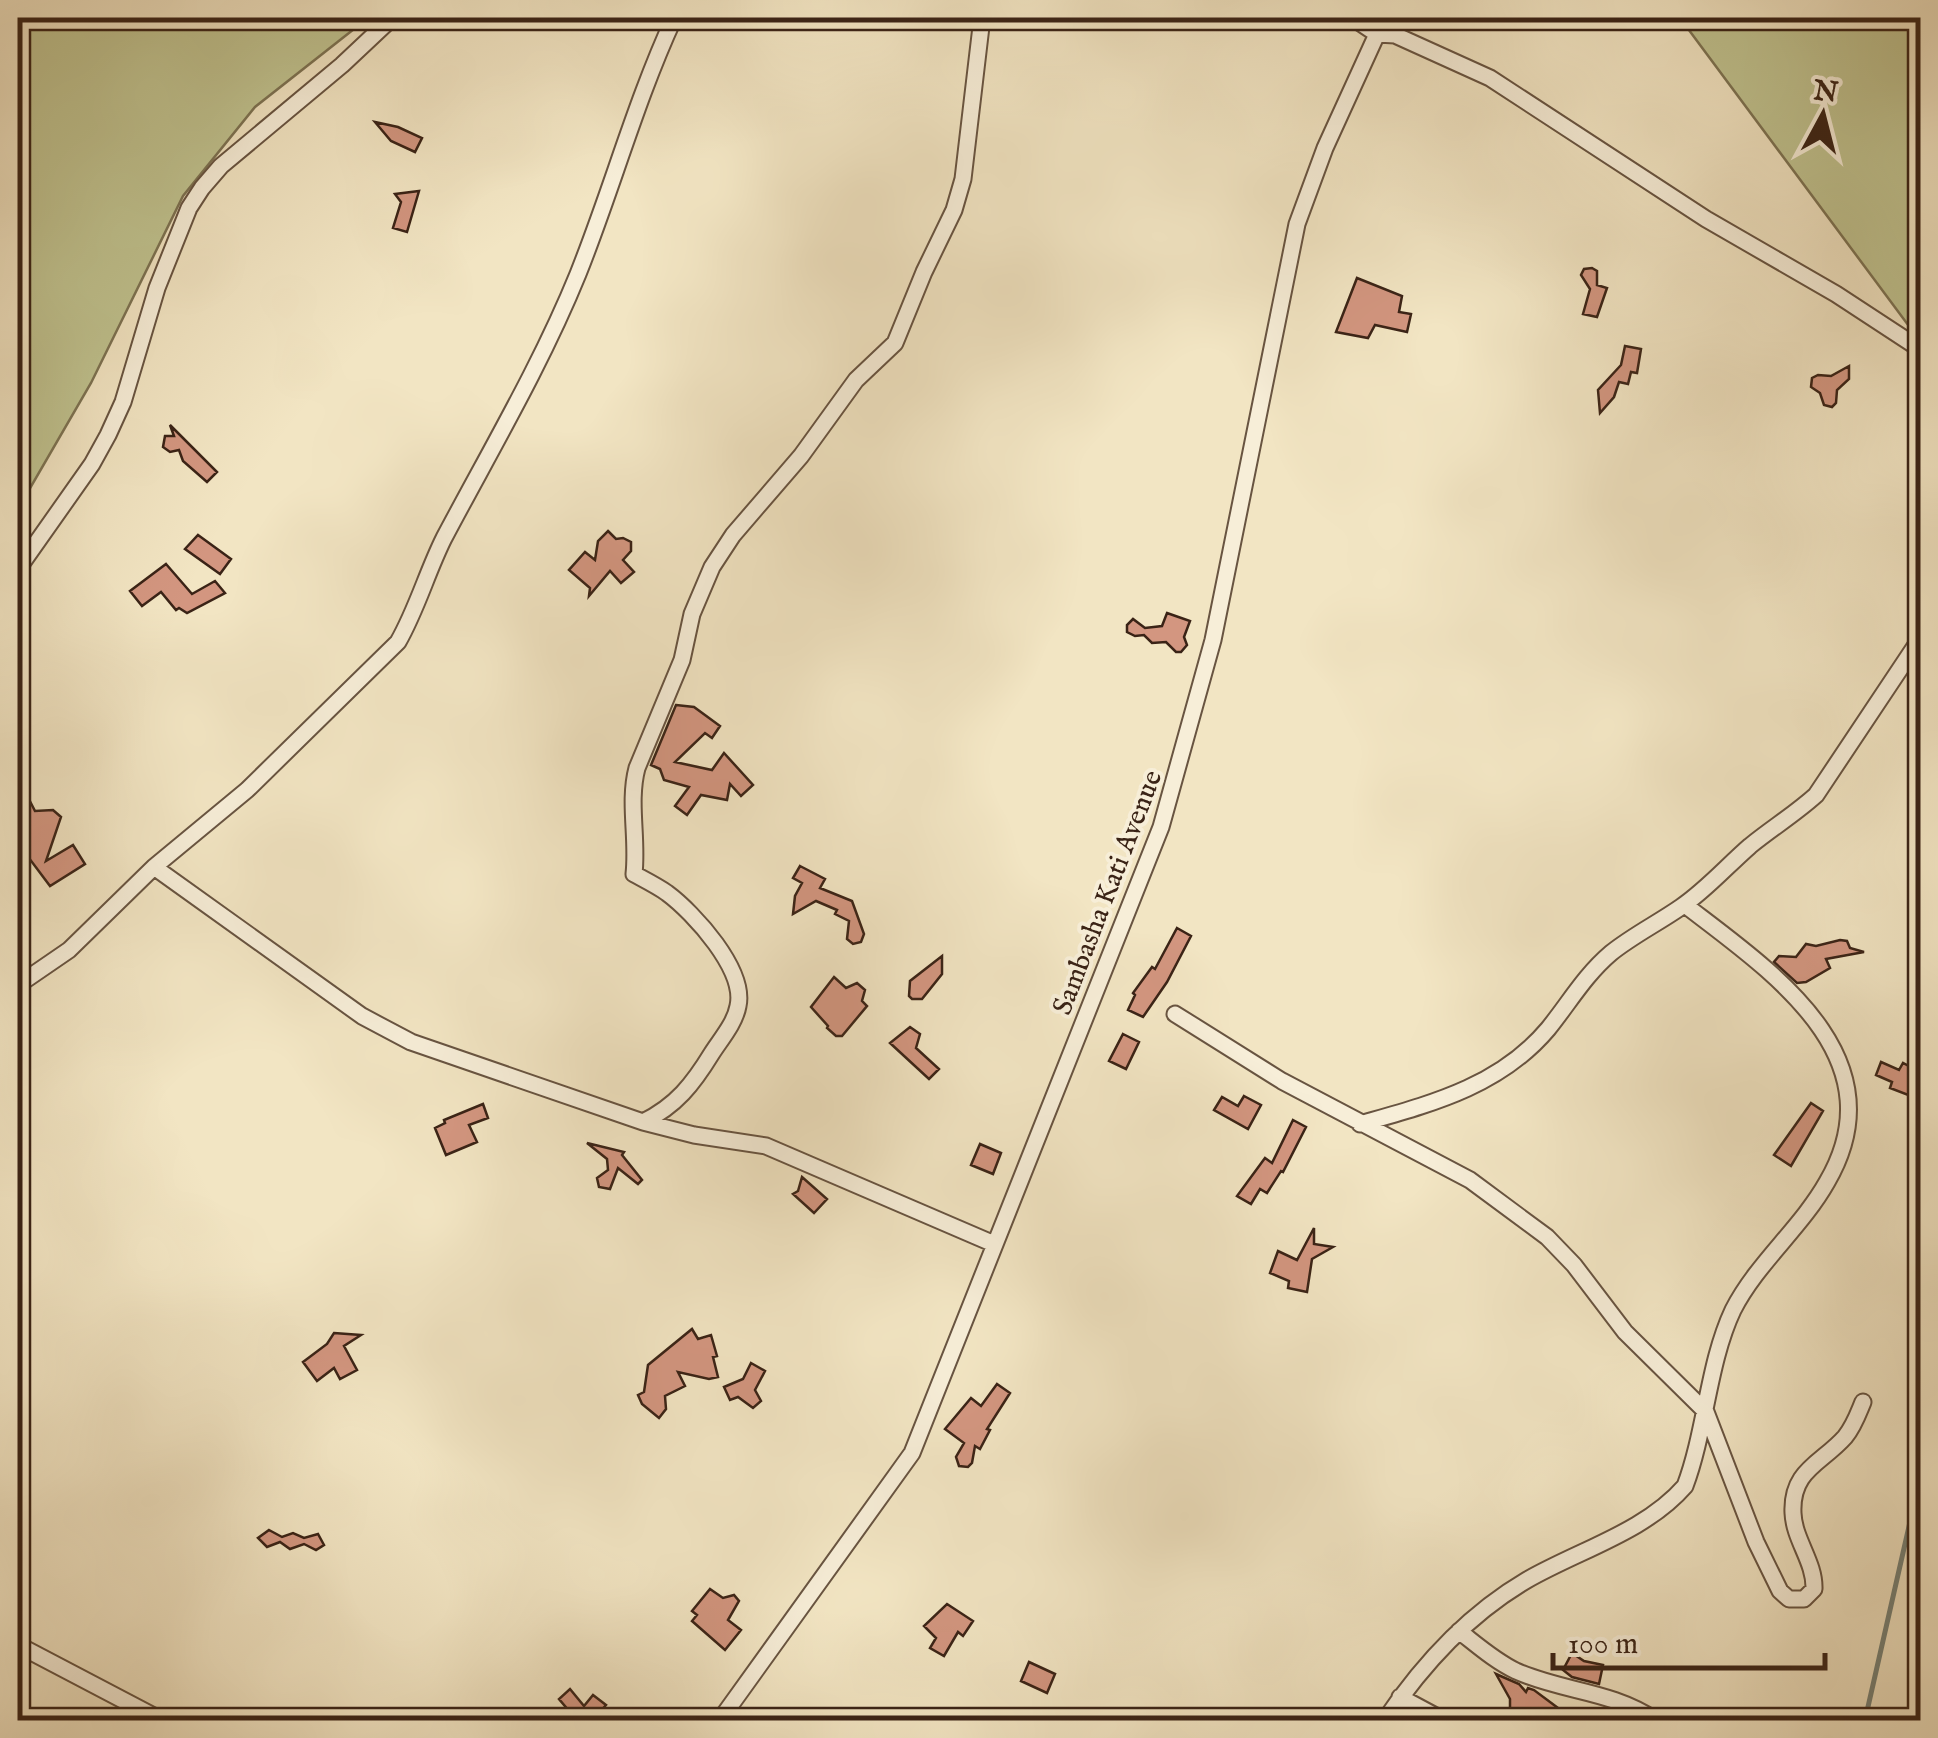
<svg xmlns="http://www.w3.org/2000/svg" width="1938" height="1738" font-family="'IM FELL English',serif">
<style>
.green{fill:#c0c390;stroke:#7d7353;stroke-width:2.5}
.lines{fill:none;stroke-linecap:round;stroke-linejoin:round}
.stream{stroke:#758177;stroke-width:5}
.building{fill:#d39680;stroke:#3a2316;stroke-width:2.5}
.minor-casing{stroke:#685441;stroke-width:19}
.minor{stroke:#f7eed8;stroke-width:15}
.labels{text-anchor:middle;stroke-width:8;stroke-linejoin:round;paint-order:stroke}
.street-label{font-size:28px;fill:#3a2316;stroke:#f7eed8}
</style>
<rect width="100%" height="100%" fill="#f2e5c3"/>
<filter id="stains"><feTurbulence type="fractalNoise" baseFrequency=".002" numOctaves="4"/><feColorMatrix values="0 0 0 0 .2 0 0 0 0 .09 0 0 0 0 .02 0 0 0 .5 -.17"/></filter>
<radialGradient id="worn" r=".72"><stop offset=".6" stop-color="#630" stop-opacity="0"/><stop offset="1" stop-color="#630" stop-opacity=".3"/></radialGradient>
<path class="green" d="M 18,18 L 368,18 L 255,107 L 183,196 L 91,383 L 18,509 Z
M 1680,18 L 1920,18 L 1920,341 Z"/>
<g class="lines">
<path class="stream" d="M 1865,1720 L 1920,1478"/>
</g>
<path class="building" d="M 375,122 L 398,127 L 422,138 L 415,152 L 391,141 Z
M 419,191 L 407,232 L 393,228 L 401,202 L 395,194 Z
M 1592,268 L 1597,271 L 1597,285 L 1607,288 L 1597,317 L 1583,314 L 1590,289 L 1581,275 L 1584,269 Z
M 1357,278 L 1402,296 L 1399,312 L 1411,314 L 1407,332 L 1375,325 L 1368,338 L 1336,332 Z
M 1625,346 L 1641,349 L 1637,373 L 1631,372 L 1628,384 L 1619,382 L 1614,397 L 1600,413 L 1598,390 L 1621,365 Z
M 1849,366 L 1849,379 L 1837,390 L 1836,403 L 1832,407 L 1824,405 L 1820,393 L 1811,387 L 1812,378 L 1818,375 L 1831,376 Z
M 170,425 L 217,472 L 207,482 L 183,461 L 179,450 L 170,452 L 163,447 L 165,436 L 174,436 Z
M 608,531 L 616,539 L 623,538 L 631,542 L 631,551 L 623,560 L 634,572 L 621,583 L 610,571 L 589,596 L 590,588 L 569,570 L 585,552 L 595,560 L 598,541 Z
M 198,535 L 231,559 L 220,574 L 185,549 Z
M 166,564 L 192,594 L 215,581 L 225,593 L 187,613 L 179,608 L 176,610 L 161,592 L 142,606 L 130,591 Z
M 1167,613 L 1190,621 L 1184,637 L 1187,645 L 1181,652 L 1176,652 L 1166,642 L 1152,643 L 1144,635 L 1135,636 L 1127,632 L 1127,625 L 1133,619 L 1145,628 L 1162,626 Z
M 676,705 L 694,707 L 720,726 L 712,738 L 705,733 L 675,762 L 712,770 L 724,753 L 753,785 L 741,796 L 730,784 L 727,800 L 701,795 L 687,815 L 675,806 L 689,787 L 664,780 L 660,769 L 651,765 Z
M 18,778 L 35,811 L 53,810 L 61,817 L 46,861 L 73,845 L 85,864 L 50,886 L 29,858 L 18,864 Z
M 800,866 L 825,879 L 820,888 L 852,901 L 864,934 L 861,942 L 853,944 L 847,939 L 849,921 L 835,914 L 837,910 L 816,901 L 793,914 L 795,896 L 802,883 L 793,878 Z
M 1177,928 L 1191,936 L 1167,982 L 1143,1017 L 1128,1010 L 1135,995 L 1133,993 L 1152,967 L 1155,969 Z
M 1840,940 L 1847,941 L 1850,948 L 1864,952 L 1826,959 L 1830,968 L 1806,982 L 1797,983 L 1774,962 L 1779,956 L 1796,957 L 1806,944 L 1816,946 Z
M 942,956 L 942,974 L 922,999 L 912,999 L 909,996 L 910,981 Z
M 834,977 L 846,988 L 857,983 L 865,990 L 862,1001 L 867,1006 L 842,1036 L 836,1036 L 827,1028 L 828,1026 L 811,1007 Z
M 910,1027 L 920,1034 L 916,1048 L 939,1069 L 929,1079 L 890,1043 Z
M 1123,1034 L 1139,1042 L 1126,1069 L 1109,1061 Z
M 1881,1062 L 1899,1070 L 1903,1063 L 1918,1071 L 1916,1098 L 1890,1088 L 1892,1082 L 1876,1075 Z
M 1244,1096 L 1261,1105 L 1248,1129 L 1214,1110 L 1222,1097 L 1238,1106 Z
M 1811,1103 L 1823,1111 L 1791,1166 L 1774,1155 Z
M 483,1104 L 488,1118 L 469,1125 L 477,1142 L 446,1155 L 435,1128 L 445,1123 L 444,1120 Z
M 1293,1120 L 1306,1127 L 1283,1172 L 1281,1171 L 1267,1193 L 1260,1189 L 1251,1204 L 1237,1196 L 1265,1158 L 1272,1163 Z
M 587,1143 L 624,1152 L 622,1155 L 642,1180 L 638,1184 L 618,1168 L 610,1189 L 599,1187 L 597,1178 L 608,1170 L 607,1159 Z
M 980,1144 L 1001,1153 L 993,1174 L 971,1165 Z
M 802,1177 L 827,1199 L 814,1213 L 793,1194 L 798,1191 Z
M 1314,1228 L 1314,1244 L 1333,1247 L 1312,1259 L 1307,1292 L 1288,1288 L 1289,1281 L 1270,1273 L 1278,1251 L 1297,1260 Z
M 692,1329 L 698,1339 L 711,1335 L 717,1356 L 713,1357 L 718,1377 L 709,1379 L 678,1372 L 685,1386 L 665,1396 L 666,1409 L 659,1418 L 642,1404 L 638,1395 L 644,1392 L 648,1365 Z
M 334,1333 L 361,1335 L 344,1346 L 357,1370 L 340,1379 L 334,1368 L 317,1381 L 303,1362 L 327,1344 Z
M 751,1363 L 765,1371 L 755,1390 L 761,1401 L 753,1408 L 738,1397 L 730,1400 L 724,1387 L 743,1379 Z
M 997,1384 L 1010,1393 L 987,1429 L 990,1430 L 980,1449 L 975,1446 L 972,1463 L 968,1467 L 959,1466 L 956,1457 L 964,1443 L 945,1429 L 971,1398 L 981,1406 Z
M 269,1530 L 282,1537 L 293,1533 L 304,1538 L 318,1534 L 324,1545 L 316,1550 L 304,1544 L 290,1549 L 280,1542 L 267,1547 L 258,1538 Z
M 710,1589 L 723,1598 L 734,1595 L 739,1601 L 728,1620 L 741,1630 L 725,1650 L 692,1621 L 697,1615 L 692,1611 Z
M 947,1604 L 973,1621 L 963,1636 L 958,1632 L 944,1656 L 930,1648 L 936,1638 L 924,1626 Z
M 1572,1653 L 1584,1661 L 1603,1665 L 1599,1684 L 1572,1677 L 1563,1670 Z
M 1029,1662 L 1055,1674 L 1047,1693 L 1021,1681 Z
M 1496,1674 L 1519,1684 L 1526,1692 L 1528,1688 L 1534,1690 L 1562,1711 L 1554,1720 L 1528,1720 L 1510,1708 L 1510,1699 Z
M 570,1689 L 584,1706 L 593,1695 L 606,1705 L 599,1713 L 606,1720 L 573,1720 L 575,1718 L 559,1699 Z"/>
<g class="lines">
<g class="minor-casing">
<path id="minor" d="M 1353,18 L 1377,34 L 1395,35 L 1490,78 L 1706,219 L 1836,294 L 1920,349
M 18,569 L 92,464 L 108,435 L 123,402 L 157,288 L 189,208 L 202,188 L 221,166 L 342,65 L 392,18
M 154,867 L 362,1016 L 411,1042 L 643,1122 C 676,1106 693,1084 712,1053 C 721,1039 735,1023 738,1006 C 746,970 694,913 667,893 C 657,886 645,880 634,874 C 638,838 628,802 637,768 L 682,660 L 692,614 L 712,567 L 733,535 L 801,456 L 856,380 L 895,343 L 924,272 L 954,210 L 963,179 L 982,18
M 18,985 L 69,950 L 154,867 L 247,790 L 398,642 C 417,609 427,572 444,538 C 490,451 541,365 578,274 C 612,189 636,100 674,18
M 1175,1014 L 1282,1081 L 1470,1180 L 1547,1237 L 1574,1265 L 1625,1332 L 1706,1412 L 1756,1542 L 1780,1591 L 1789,1599 L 1804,1599 L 1814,1589 C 1815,1562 1794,1540 1793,1513 C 1791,1470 1821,1464 1845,1437 C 1854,1426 1858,1414 1863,1402
M 643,1122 L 694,1135 L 766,1146 L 994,1244
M 1360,1124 C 1430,1104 1499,1087 1548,1029 C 1569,1003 1585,975 1611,953 C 1632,936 1658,923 1681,907 C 1706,890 1727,866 1750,846 C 1772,828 1795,814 1816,795 L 1920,639
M 1459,1631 C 1477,1645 1495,1661 1516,1671 C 1563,1692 1610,1690 1655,1720
M 18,1645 L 161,1720
M 1400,1697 L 1443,1720
M 720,1720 L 912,1453 L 1161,827 L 1213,640 L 1297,224 L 1325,148 L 1377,34 L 1370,18
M 1385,1720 C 1422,1665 1469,1614 1527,1580 C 1579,1550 1645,1532 1685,1486 C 1706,1430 1708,1363 1733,1310 C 1757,1263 1801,1228 1827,1182 C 1900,1057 1771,971 1685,905"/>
</g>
<use href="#minor" class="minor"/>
</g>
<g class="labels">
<g class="street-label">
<text transform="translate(1106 892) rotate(-69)" y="10">Sambasha Kati Avenue</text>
</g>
</g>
<rect width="1938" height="1738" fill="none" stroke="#f2e5c3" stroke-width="60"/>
<rect x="20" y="20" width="1898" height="1698" fill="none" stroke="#3a2316" stroke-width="5"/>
<rect x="30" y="30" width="1878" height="1678" fill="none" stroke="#3a2316" stroke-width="2.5"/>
<g transform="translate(1823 115) rotate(7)" stroke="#f7eed8" stroke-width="8" paint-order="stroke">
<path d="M0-8L18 38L0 25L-18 38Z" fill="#3a2316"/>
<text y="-15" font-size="28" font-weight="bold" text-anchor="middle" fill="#3a2316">N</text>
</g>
<path d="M1553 1653v15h272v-15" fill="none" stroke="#3a2316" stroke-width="5"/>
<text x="1568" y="1653" font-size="30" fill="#3a2316" stroke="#f7eed8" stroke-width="8" paint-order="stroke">100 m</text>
<rect width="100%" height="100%" filter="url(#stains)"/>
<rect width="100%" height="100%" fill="url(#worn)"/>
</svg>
